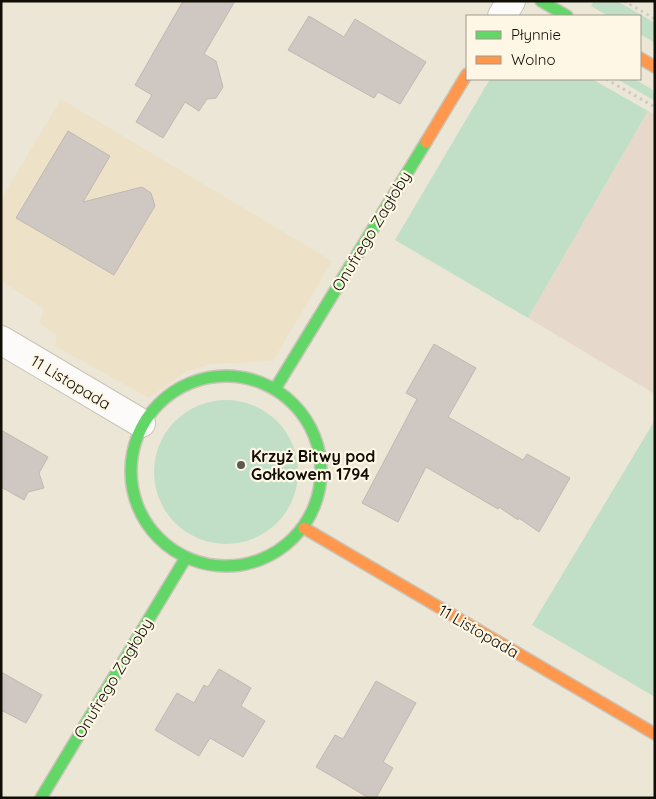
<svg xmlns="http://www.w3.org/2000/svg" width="656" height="799" font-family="Quicksand,sans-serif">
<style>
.commercial{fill:#e6d8cb}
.built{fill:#ede2c7}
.green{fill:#c1dfc7}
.building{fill:#cfc7c2;stroke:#c1b8b3}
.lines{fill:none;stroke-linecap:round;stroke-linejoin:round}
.street-casing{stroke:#c9c4b8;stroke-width:30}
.fast-casing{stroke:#c9c4b8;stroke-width:14}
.slow-casing{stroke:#c9c4b8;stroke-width:14}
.path{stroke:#cdcbc6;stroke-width:3;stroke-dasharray:2.5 4;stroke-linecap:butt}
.street{stroke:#fcfbf9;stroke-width:28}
.fast{stroke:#63d668;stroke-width:11}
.slow{stroke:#ff974d;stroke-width:11}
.poi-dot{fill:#5e5a4e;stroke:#fef7e6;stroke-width:2}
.labels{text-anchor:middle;stroke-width:4.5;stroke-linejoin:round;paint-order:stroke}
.street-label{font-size:16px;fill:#110e05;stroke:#fef7e6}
.poi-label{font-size:16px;font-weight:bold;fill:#110e05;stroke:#fef7e6;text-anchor:start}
</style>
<rect width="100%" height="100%" fill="#ece6d6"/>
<path class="commercial" d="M 648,111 L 655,115 L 655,394 L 528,318 Z"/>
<path class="built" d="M 61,99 L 332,261 L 273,361 L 210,364 L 186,372 L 149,398 L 55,346 L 57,335 L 39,323 L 44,309 L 1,281 L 1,199 Z"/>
<path class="green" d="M 594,1 L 617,1 L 655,23 L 655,43 L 640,34 L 640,16 L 608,16 L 591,6 Z
M 490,79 L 592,79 L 648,111 L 528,318 L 395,240 Z
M 617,79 L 634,79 L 653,90 L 655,101 Z
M154 472a72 72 0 1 1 144 0a72 72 0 1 1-144 0Z
M 655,420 L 655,697 L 532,625 Z"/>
<path class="building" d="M 183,1 L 235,1 L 204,54 L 216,61 L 223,87 L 216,98 L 207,99 L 199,111 L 185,102 L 163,138 L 136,122 L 152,95 L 135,85 Z
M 309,16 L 344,37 L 355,19 L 426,62 L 400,104 L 378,92 L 374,98 L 288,50 Z
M 68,131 L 110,156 L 83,202 L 142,187 L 151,193 L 155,206 L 114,275 L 16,218 Z
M 434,344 L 476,368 L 448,417 L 523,460 L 527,454 L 570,478 L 539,532 L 519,518 L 518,520 L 499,507 L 498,509 L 426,467 L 398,522 L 362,503 L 417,399 L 406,393 Z
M 1,430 L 48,457 L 39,473 L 44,488 L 28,492 L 24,500 L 1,487 Z
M 219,669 L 251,688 L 241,706 L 265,721 L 243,757 L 210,738 L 199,756 L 155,730 L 177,693 L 194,703 L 204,685 L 208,687 Z
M 1,672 L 42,695 L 26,723 L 1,710 Z
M 376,681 L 416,703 L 383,762 L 393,768 L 376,798 L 369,798 L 316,767 L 335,735 L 343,739 Z"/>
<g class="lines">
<g class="street-casing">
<path id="street" d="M 502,16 L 511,1
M 1,340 L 141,423"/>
</g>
<g class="fast-casing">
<path id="fast" d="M 541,1 L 567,16
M131 471a95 95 0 1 1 190 0a95 95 0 1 1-190 0Z
M 275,389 L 426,142
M 41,798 L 185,559"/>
</g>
<g class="slow-casing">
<path id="slow" d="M 640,58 L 655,67
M 426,142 L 467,74
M 304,528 L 655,734"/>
</g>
<path class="path" d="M 624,1 L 655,19
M 606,79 L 655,107"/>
<use href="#street" class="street"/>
<use href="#fast" class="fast"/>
<use href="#slow" class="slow"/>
</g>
<circle class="poi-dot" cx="241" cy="465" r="5"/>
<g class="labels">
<g class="street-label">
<text transform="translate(371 231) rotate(-59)" y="6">Onufrego Zagłoby</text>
<text transform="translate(71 382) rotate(31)" y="6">11 Listopada</text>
<text transform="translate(479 631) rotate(30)" y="6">11 Listopada</text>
<text transform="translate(113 678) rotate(-59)" y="6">Onufrego Zagłoby</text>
</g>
<g class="poi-label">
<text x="251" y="462">Krzyż Bitwy pod<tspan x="251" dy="18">Gołkowem 1794</tspan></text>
</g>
</g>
<rect width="656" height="799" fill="none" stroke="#110e05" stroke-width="5"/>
<rect x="466" y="15" width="175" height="65" fill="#fef7e6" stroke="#9f9a8c"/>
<rect x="476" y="31" width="25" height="8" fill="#63d668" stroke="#9f9a8c"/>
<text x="511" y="40" font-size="15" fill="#110e05">Płynnie</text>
<rect x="476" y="56" width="25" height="8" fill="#ff974d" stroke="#9f9a8c"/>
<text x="511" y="65" font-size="15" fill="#110e05">Wolno</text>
</svg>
